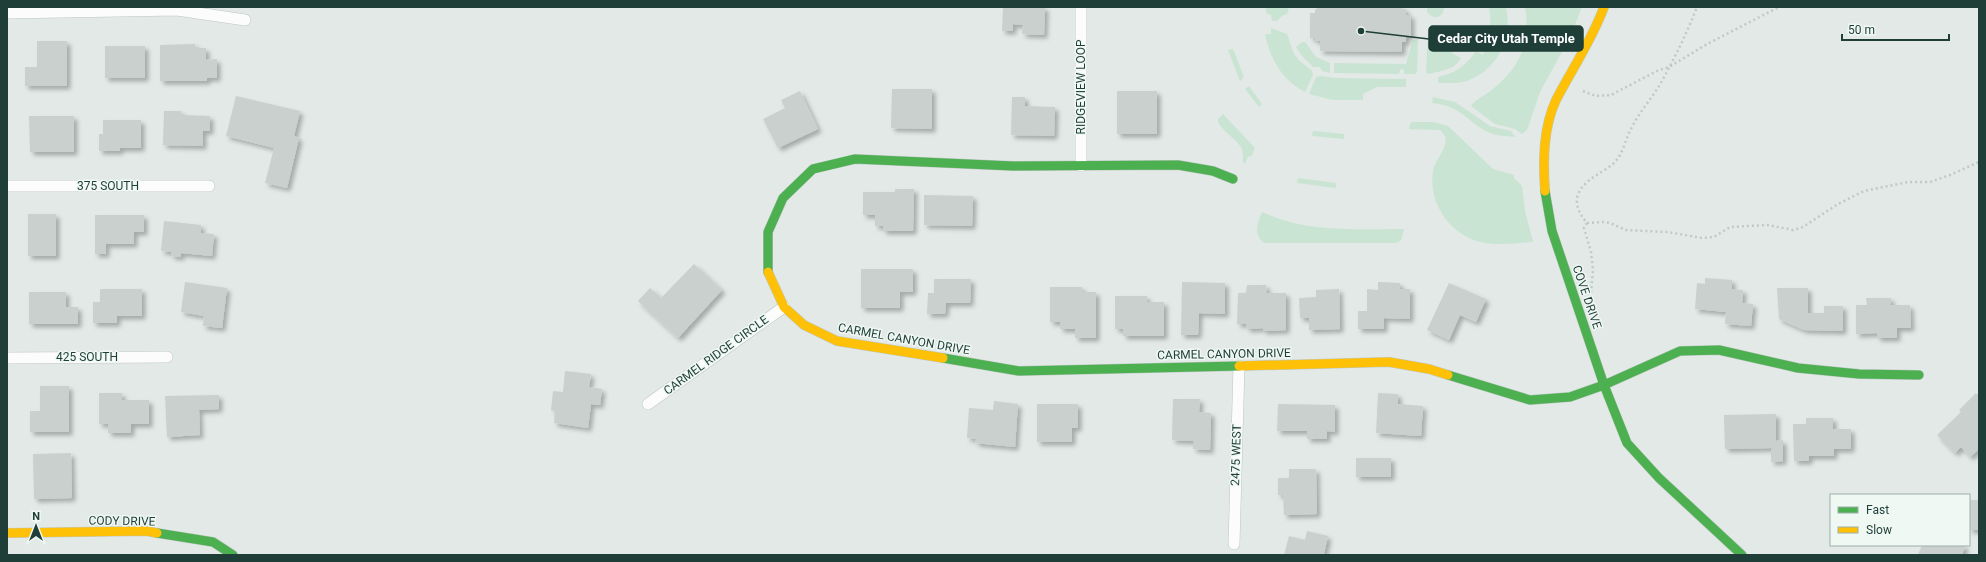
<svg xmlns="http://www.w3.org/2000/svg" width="1986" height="562" font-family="Roboto,sans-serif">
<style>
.green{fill:#c9e4d2}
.building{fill:#c9d0cd;filter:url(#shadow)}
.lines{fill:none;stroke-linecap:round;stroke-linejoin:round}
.street-casing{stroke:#bfc6c3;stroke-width:12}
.fast-casing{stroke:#bdc7c3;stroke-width:10}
.slow-casing{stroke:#bdc7c3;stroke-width:10}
.path{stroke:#bfcac7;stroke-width:2.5;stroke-dasharray:2 3;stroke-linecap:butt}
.street{stroke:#fbfcfb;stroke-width:11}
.fast{stroke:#4caf50;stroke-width:9}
.slow{stroke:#ffc107;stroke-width:9}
.labels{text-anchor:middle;stroke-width:3;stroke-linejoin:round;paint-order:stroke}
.street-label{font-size:12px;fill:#1e3e37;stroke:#f0f8f4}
.leader{fill:none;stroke:#1e3e37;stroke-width:1.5}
.callout-dot{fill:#1e3e37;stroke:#f0f8f4;stroke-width:1.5}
.callout{fill:#1e3e37;stroke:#1e3e37;stroke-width:1.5}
.callout-label{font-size:13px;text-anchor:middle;font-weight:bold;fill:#fff}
</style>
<defs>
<filter id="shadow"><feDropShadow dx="3.5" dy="3.5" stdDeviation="2" flood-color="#0004"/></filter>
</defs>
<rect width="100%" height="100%" fill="#e2e9e6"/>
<path class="green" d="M 1266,7 L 1289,7 L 1287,14 L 1282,16 L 1277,21 L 1272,21 L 1271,15 L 1266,13 Z
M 1427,7 L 1445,7 L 1442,14 L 1438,17 L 1433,17 L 1427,12 Z
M 1489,7 L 1506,7 C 1512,37 1500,66 1471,79 C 1462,84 1448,83 1438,83 L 1438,77 C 1454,74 1467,65 1476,51 L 1483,55 C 1490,39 1492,24 1489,7 Z
M 1525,7 L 1582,7 L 1570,37 L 1540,92 L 1527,130 L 1522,134 L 1515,129 L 1495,124 L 1471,106 C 1477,98 1486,95 1493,89 C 1521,66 1531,42 1525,7 Z
M 1271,28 L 1287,34 L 1294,54 L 1300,61 L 1312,71 L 1313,75 L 1305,92 C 1282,80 1270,59 1265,34 L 1271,34 Z
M 1434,30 L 1443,34 L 1452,53 L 1461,58 C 1455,70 1440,71 1428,74 L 1426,72 L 1428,34 L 1430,31 Z
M 1418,39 L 1417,72 L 1415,74 L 1404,74 L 1404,70 L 1400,69 L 1399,74 L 1334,73 L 1334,63 L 1406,64 L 1413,40 Z
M 1302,42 L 1305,42 L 1316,57 L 1330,63 L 1330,73 L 1322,71 L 1320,67 L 1313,67 L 1302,56 L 1296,47 Z
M 1233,49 L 1244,77 L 1240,81 L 1228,50 Z
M 1320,76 L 1337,78 L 1406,79 L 1406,87 L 1377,87 L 1363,94 L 1363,100 L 1333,100 L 1309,94 L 1316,77 Z
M 1249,86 L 1262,104 L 1259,107 L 1245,89 Z
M 1433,97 L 1455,102 L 1490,126 L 1511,131 L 1515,137 C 1508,136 1500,136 1493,134 C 1469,126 1465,106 1432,103 Z
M 1223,114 L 1255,148 L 1251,157 L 1248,156 L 1245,164 L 1243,162 C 1243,158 1243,153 1242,149 C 1238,139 1217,128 1218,119 Z
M 1411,122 L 1434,122 L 1448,126 L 1493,169 L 1514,175 L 1514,178 L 1522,186 L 1525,211 L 1533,242 C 1517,243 1497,246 1481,242 C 1450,235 1428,203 1433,171 C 1436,156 1455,143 1440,130 L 1409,129 Z
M 1313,131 L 1344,134 L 1344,139 L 1312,136 Z
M 1298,178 L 1336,183 L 1336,188 L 1297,183 Z
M 1262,212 C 1306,233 1356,229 1404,229 L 1402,238 L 1400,241 L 1395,243 L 1264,243 C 1253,234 1257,224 1262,212 Z"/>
<path class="building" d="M 1003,7 L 1045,7 L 1044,35 L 1022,34 L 1023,25 L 1013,24 L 1013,31 L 1002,31 Z
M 1317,7 L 1402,7 L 1402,9 L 1406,9 L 1406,15 L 1411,15 L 1411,36 L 1406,36 L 1406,42 L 1402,42 L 1402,52 L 1320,51 L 1320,41 L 1315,41 L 1315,38 L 1310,38 L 1310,13 L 1315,13 L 1315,9 L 1317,9 Z
M 37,41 L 67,41 L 67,86 L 25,86 L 25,67 L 37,67 Z
M 195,44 L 195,48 L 206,48 L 206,60 L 217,59 L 217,78 L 207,78 L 207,81 L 160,81 L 160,45 Z
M 105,46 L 145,46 L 145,78 L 105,78 Z
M 892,89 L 932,89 L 932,129 L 891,128 Z
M 800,91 L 818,129 L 778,148 L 763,119 L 785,108 L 781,100 Z
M 1117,91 L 1157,91 L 1157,134 L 1117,134 Z
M 236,96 L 300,111 L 294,136 L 299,138 L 287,188 L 265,183 L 274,148 L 226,136 Z
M 1012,97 L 1025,97 L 1025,106 L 1055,107 L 1054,136 L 1011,135 Z
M 164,111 L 181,111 L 181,115 L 210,116 L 210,131 L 203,131 L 203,146 L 163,145 Z
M 29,116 L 74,116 L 74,152 L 30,152 Z
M 103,120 L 141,120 L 141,148 L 120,148 L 120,151 L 99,151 L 99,134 L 103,134 Z
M 895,189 L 914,189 L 913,231 L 883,231 L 883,226 L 875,226 L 875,215 L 863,215 L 863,192 L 895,192 Z
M 924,195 L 973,196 L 972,226 L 924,225 Z
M 28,214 L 56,214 L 56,256 L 28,256 Z
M 95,215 L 144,215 L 144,232 L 134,232 L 134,244 L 106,244 L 106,254 L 95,254 Z
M 164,221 L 201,225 L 201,233 L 214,234 L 212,256 L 181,253 L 181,257 L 171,256 L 171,252 L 161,251 Z
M 694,264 L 722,290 L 678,338 L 638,301 L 650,288 L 661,298 Z
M 861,269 L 913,269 L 913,292 L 900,292 L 900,308 L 861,308 Z
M 1705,278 L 1732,280 L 1732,289 L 1743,290 L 1742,303 L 1753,304 L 1751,326 L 1725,324 L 1726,312 L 1695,309 L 1697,283 L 1705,284 Z
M 934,279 L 971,279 L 970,303 L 946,303 L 945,314 L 927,314 L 928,293 L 934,293 Z
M 185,282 L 227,288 L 222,328 L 203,326 L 204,316 L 181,312 Z
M 1182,282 L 1225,283 L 1225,314 L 1199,313 L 1198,335 L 1181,335 Z
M 1378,282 L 1400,283 L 1400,289 L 1410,289 L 1410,319 L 1384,318 L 1384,329 L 1358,329 L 1358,311 L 1367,311 L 1367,289 L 1378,290 Z
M 1449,283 L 1486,299 L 1476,322 L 1460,315 L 1449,340 L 1427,330 Z
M 1247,285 L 1266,285 L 1267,293 L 1286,293 L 1286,330 L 1263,331 L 1263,328 L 1247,329 L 1246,324 L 1237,324 L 1238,293 L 1246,293 Z
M 1050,287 L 1082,287 L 1082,292 L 1096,292 L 1096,338 L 1075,338 L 1075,329 L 1060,329 L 1060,322 L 1050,322 Z
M 1777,288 L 1808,288 L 1808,313 L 1824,313 L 1824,306 L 1843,306 L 1843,331 L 1804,330 L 1779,319 Z
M 100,289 L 142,289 L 142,316 L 117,316 L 117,323 L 93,323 L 93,302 L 100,302 Z
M 1339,289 L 1340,329 L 1309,330 L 1309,318 L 1300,318 L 1299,298 L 1316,297 L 1316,290 Z
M 29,292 L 66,292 L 66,307 L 78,307 L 78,324 L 29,324 Z
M 1115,296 L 1147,296 L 1147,302 L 1164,302 L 1164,336 L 1123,336 L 1123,329 L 1115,329 Z
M 1866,298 L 1891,298 L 1891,305 L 1910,305 L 1911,328 L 1897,328 L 1897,338 L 1877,338 L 1877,333 L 1856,334 L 1856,305 L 1867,305 Z
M 565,371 L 591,374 L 589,387 L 602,389 L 600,405 L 591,404 L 588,428 L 554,423 L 555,411 L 551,410 L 553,391 L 563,392 Z
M 40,386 L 69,386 L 69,432 L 30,432 L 30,411 L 40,411 Z
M 99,393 L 122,393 L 122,400 L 149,400 L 149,424 L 131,424 L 131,433 L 108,433 L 108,424 L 99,424 Z
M 1378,393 L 1398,394 L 1398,404 L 1423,406 L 1421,436 L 1376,433 Z
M 1976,393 L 1979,396 L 1979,449 L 1970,457 L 1961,447 L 1955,453 L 1937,435 L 1961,412 L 1959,410 Z
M 219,395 L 219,409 L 199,410 L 200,435 L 167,437 L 165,396 Z
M 1173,399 L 1200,399 L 1199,412 L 1211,413 L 1210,450 L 1193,449 L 1193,441 L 1172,440 Z
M 994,401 L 1018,404 L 1015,447 L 975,443 L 976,439 L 967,438 L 969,408 L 993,410 Z
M 1037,404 L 1078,404 L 1078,428 L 1072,428 L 1072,442 L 1037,442 Z
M 1278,404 L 1335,405 L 1335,432 L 1327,431 L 1327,439 L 1307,439 L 1307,431 L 1277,431 Z
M 1776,414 L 1776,441 L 1783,440 L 1783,461 L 1771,462 L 1771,448 L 1725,449 L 1724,415 Z
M 1806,418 L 1833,418 L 1833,429 L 1851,429 L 1851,449 L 1834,449 L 1834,456 L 1809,456 L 1809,461 L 1794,461 L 1793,424 L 1806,424 Z
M 71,453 L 72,498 L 34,499 L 33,454 Z
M 1356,458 L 1391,458 L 1391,477 L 1356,477 Z
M 1289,469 L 1316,469 L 1317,514 L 1284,515 L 1283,495 L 1278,495 L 1278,478 L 1289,478 Z
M 1969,500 L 1979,500 L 1979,530 L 1969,530 Z
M 1307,531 L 1328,536 L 1324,554 L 1327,555 L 1284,555 L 1289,536 L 1305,540 Z
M 1922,545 L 1965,545 L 1965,547 L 1962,555 L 1918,555 Z"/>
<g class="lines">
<g class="street-casing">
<path id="street" d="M 7,13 L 177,10 L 245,20
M 1081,166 L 1081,7
M 7,186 L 209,186
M 7,358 L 167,357
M 648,404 L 784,307
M 1234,544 L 1239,366"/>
</g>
<g class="fast-casing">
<path id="fast" d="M 1545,191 L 1552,231 L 1604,385 L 1627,443 L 1659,478 L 1742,555
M 768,272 L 768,232 L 783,198 L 813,169 L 855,159 L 1013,166 L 1178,165 L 1213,171 L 1233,179
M 943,358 L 1019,371 L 1239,366
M 1448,375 L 1530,400 L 1570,397 L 1604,385 L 1680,351 L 1719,350 L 1798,368 L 1859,374 L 1919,375
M 157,533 L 213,542 L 233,555"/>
</g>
<g class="slow-casing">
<path id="slow" d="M 1545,191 C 1543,161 1543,128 1556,100 C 1572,69 1592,40 1604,7
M 768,272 L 784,307 L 804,325 L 837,341 L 943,358
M 1239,366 L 1389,362 L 1429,369 L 1448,375
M 7,533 L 146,531 L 157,533"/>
</g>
<path class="path" d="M 1583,91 L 1596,96 L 1611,95 L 1657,71 L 1669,67 L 1709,43 L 1779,7
M 1587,223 L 1603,222 L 1610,223 L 1626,230 L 1668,232 L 1702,238 L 1714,237 L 1730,227 L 1768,225 L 1793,230 L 1803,227 L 1838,204 L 1864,191 L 1908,182 L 1930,182 L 1950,175 L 1979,162
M 1591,293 L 1593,270 L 1591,252 L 1584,228 L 1587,223 C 1581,216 1576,208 1577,198 C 1581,180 1602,174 1614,163 C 1624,153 1625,139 1632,127 C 1640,111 1653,97 1662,81 C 1675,57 1687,33 1697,7"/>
<use href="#street" class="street"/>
<use href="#fast" class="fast"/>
<use href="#slow" class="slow"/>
</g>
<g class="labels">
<g class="street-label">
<text transform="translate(1081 87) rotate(-90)" y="4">RIDGEVIEW LOOP</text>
<text x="108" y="190">375 SOUTH</text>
<text transform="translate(1587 297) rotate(71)" y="4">COVE DRIVE</text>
<text transform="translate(904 339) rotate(10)" y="4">CARMEL CANYON DRIVE</text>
<text transform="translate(1224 354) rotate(-1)" y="4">CARMEL CANYON DRIVE</text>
<text transform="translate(716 355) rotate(-36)" y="4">CARMEL RIDGE CIRCLE</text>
<text x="87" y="361">425 SOUTH</text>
<text transform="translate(1236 455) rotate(-88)" y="4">2475 WEST</text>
<text transform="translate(122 521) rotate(1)" y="4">CODY DRIVE</text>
</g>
</g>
<path class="leader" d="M1361 31L1429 39"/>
<circle class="callout-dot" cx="1361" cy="31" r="4"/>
<rect class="callout" x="1429" y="26" width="154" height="25" rx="4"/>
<g class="callout-label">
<text x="1506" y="43">Cedar City Utah Temple</text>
</g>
<rect width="1986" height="562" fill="none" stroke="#1e3e37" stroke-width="16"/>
<rect x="1830" y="494" width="140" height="52" fill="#f0f8f4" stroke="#9caea8"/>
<rect x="1838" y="507" width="20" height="6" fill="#4caf50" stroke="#9caea8"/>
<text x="1866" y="514" font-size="12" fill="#1e3e37">Fast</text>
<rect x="1838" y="527" width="20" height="6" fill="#ffc107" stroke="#9caea8"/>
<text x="1866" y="534" font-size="12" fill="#1e3e37">Slow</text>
<g transform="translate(36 526)" stroke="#f0f8f4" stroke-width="3" paint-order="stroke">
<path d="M0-3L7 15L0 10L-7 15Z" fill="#1e3e37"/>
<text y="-6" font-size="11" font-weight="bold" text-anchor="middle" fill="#1e3e37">N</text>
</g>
<path d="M1842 34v6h107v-6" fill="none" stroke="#1e3e37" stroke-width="2"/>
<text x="1848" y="34" font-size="12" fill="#1e3e37" stroke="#f0f8f4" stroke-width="3" paint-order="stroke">50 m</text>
</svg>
